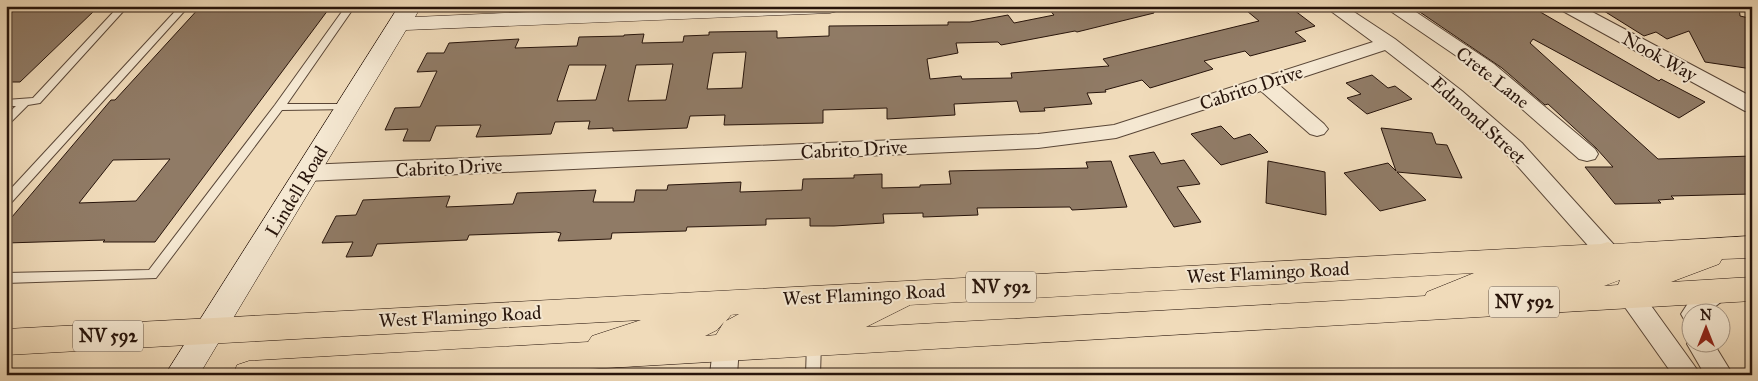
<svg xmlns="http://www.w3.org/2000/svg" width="1758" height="381" font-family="'IM FELL Great Primer',serif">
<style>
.building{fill:#907b66;stroke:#27140b;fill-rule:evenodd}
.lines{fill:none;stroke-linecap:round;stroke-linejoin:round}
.lane-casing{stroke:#594637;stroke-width:2}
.street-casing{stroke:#594637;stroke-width:2}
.secondary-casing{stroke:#27140b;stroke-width:1}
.primary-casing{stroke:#27140b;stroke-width:1}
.lane{fill:#f5e8d2;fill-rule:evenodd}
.street{fill:#f5e8d2;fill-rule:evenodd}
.secondary{fill:#f5e8d2;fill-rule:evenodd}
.primary{fill:#f0dbba;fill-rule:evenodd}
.labels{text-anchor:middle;stroke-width:4;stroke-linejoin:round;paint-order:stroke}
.shield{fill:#f5e8d2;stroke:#655447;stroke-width:1}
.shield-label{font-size:18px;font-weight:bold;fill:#27140b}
.street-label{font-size:19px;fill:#27140b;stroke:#f5e8d2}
</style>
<rect width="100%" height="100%" fill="#f0dbba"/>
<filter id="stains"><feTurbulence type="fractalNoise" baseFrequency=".004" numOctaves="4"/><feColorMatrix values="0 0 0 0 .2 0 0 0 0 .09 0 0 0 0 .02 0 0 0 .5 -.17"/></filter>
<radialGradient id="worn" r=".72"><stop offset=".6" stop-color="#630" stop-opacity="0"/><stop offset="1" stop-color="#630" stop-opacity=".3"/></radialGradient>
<path class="building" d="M 201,6 L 331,6 L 155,242 L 103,242 L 105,240 L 6,243 L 6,224 L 111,100 L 115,100 ZM 170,159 L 136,201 L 79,203 L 113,160 Z
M 1046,6 L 1153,6 L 1154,13 L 1077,32 L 1075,31 L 1001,45 L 998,42 L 956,43 L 958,53 L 927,59 L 930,79 L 961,76 L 962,79 L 1012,78 L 1011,73 L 1109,66 L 1103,59 L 1259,21 L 1247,11 L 1267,6 L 1274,11 L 1290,7 L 1315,26 L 1295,32 L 1306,41 L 1250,56 L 1245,51 L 1204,61 L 1213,69 L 1150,88 L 1142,80 L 1105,90 L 1106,92 L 1087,93 L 1092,104 L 1044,108 L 1045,111 L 1020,112 L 1017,101 L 954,104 L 955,115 L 887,119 L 887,108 L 823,110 L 823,123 L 724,125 L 725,115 L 690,116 L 687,128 L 613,131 L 613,128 L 588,129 L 590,121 L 555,122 L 551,134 L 476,137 L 481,125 L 436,126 L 430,141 L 403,141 L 408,129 L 385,130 L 395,108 L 420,107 L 437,71 L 417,72 L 427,53 L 444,53 L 449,43 L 519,39 L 515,48 L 577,46 L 579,37 L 624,36 L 624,35 L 644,34 L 642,43 L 683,42 L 684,36 L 709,35 L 709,32 L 777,31 L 777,38 L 829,36 L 829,26 L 948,25 L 948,22 L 970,22 L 1008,15 L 1014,23 L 1054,15 ZM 746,52 L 742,88 L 707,89 L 713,53 ZM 673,64 L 666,100 L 628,101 L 636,65 ZM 569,65 L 606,65 L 596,100 L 557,101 Z
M 1411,6 L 1530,6 L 1659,81 L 1661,79 L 1705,102 L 1679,118 L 1533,39 L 1530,43 L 1658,159 L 1752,156 L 1752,194 L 1671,196 L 1674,199 L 1658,200 L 1661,203 L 1615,204 L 1585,167 L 1613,167 L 1596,148 L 1548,104 L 1545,105 L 1502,68 Z
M 1596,6 L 1739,6 L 1740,16 L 1749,18 L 1752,32 L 1752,69 L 1705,62 L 1689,31 L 1667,39 L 1656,32 L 1644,36 Z
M 6,10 L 95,10 L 20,82 L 6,82 Z
M 1372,75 L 1388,88 L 1395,86 L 1412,99 L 1367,114 L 1347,98 L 1361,94 L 1346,83 Z
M 1221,126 L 1234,139 L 1250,134 L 1268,152 L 1221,165 L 1191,134 Z
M 1381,128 L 1432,133 L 1436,144 L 1447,145 L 1462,178 L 1397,172 L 1426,200 L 1380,211 L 1344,173 L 1388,163 L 1396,171 Z
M 1154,152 L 1161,164 L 1184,160 L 1200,184 L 1177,187 L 1201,222 L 1174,227 L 1129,156 Z
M 1111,161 L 1127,207 L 1072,210 L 1070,207 L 977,208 L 978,215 L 923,217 L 923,213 L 883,214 L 884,223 L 834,226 L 810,226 L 810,218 L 766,219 L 766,225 L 687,227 L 686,231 L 612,233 L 611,239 L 558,241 L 561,233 L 556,232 L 469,235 L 467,240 L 377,244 L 372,256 L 346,257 L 353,242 L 322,243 L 336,216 L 356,215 L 363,200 L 450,196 L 446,207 L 513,204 L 517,193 L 596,190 L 593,202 L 634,202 L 636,190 L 667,190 L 668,185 L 741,182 L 740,192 L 802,190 L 803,179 L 854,178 L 854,175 L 882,174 L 882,188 L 920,187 L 920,185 L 951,184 L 949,171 L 1088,168 L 1086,162 Z
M 1268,161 L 1325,172 L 1326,215 L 1266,203 Z"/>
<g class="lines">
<g class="lane-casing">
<path id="lane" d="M 119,6 L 128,6 L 40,103 L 28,105 L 10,123 L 6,124 L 6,115 L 16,106 L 6,106 L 6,100 L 33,98 Z
M 180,6 L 189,6 L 10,204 L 6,205 L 6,194 Z
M 346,6 L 355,6 L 287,104 L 347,104 L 352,107 L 351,109 L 282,110 L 156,278 L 6,283 L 6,273 L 149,270 L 275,105 Z
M 814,337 L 819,338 L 821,342 L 820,375 L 806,375 L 807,342 L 809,338 Z"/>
</g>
<g class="street-casing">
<path id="street" d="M 1324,6 L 1345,6 L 1395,39 L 1462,91 L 1522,143 L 1616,247 L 1620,253 L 1616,259 L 1608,262 L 1600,259 L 1506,153 L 1448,99 L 1385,50 L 1279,85 L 1324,124 L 1328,129 L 1324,134 L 1317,136 L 1310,134 L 1261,91 L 1116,138 L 1038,148 L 306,181 L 298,178 L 295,173 L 298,168 L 306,165 L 1038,134 L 1114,125 L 1373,42 Z
M 1386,6 L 1407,6 L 1494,64 L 1595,149 L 1598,154 L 1595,159 L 1587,161 L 1579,159 L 1480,72 L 1389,10 Z
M 1558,6 L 1581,6 L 1752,97 L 1752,112 L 1745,111 L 1561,10 Z
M 1719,281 L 1728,284 L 1731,291 C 1726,301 1715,304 1708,314 L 1690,314 L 1690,323 L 1685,321 L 1681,314 L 1694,294 Z
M 1630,286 L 1639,289 L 1701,375 L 1673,375 L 1617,296 L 1621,289 Z
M 726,336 L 735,339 L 739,347 L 737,375 L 710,375 L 713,347 L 717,339 Z
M 1690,337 L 1690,344 L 1714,344 L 1733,375 L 1705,375 L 1687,344 Z"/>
</g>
<g class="secondary-casing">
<path id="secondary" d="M 399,6 L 421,6 L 415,17 L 664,6 L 841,6 L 838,11 L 830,13 L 406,30 L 199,375 L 165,375 Z"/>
</g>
<g class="primary-casing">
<path id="primary" d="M 1752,236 L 1752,258 L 1722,259 L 1719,264 L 1671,282 L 1752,277 L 1752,301 L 488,375 L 233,375 L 237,365 L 249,361 L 588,342 L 592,336 L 641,320 L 6,355 L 6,329 L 1601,244 L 1608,242 L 1613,244 ZM 1474,273 L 1427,292 L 1425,296 L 866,327 L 910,305 ZM 1620,280 L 1618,285 L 1604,286 ZM 739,314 L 726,321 L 731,315 ZM 724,322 L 716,335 L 705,336 L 717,330 Z"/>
</g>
<use href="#lane" class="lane"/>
<use href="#street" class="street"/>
<use href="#secondary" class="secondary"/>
<use href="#primary" class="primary"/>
</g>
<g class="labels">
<g class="shield">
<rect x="966" y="271.5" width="70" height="31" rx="4"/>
<rect x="1489" y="286.5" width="70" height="31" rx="4"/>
<rect x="73" y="320.5" width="70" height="31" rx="4"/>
</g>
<g class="shield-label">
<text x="1001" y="293">NV 592</text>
<text x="1524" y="308">NV 592</text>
<text x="108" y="342">NV 592</text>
</g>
<g class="street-label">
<text transform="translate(1660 56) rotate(29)" y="7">Nook Way</text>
<text transform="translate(1493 77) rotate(38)" y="7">Crete Lane</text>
<text transform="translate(1251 87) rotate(-18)" y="7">Cabrito Drive</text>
<text transform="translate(1479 120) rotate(42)" y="7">Edmond Street</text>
<text transform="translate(854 149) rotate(-3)" y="7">Cabrito Drive</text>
<text transform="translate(449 167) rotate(-3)" y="7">Cabrito Drive</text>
<text transform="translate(296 191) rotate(-59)" y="7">Lindell Road</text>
<text transform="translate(1268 272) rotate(-3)" y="7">West Flamingo Road</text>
<text transform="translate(864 294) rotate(-3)" y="7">West Flamingo Road</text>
<text transform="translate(460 316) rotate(-3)" y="7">West Flamingo Road</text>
</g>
</g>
<rect width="1758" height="381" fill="none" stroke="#f0dbba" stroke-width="25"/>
<rect x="8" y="8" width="1743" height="366" fill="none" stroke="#27140b" stroke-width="2.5"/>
<rect x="12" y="12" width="1733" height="356" fill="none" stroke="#27140b"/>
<g transform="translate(1706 328)"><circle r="24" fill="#f5e8d2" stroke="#a39382"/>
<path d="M0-4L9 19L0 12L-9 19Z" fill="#8f2418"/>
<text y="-8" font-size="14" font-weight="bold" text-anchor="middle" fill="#27140b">N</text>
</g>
<rect width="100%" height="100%" filter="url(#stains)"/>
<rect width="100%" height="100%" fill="url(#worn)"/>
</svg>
